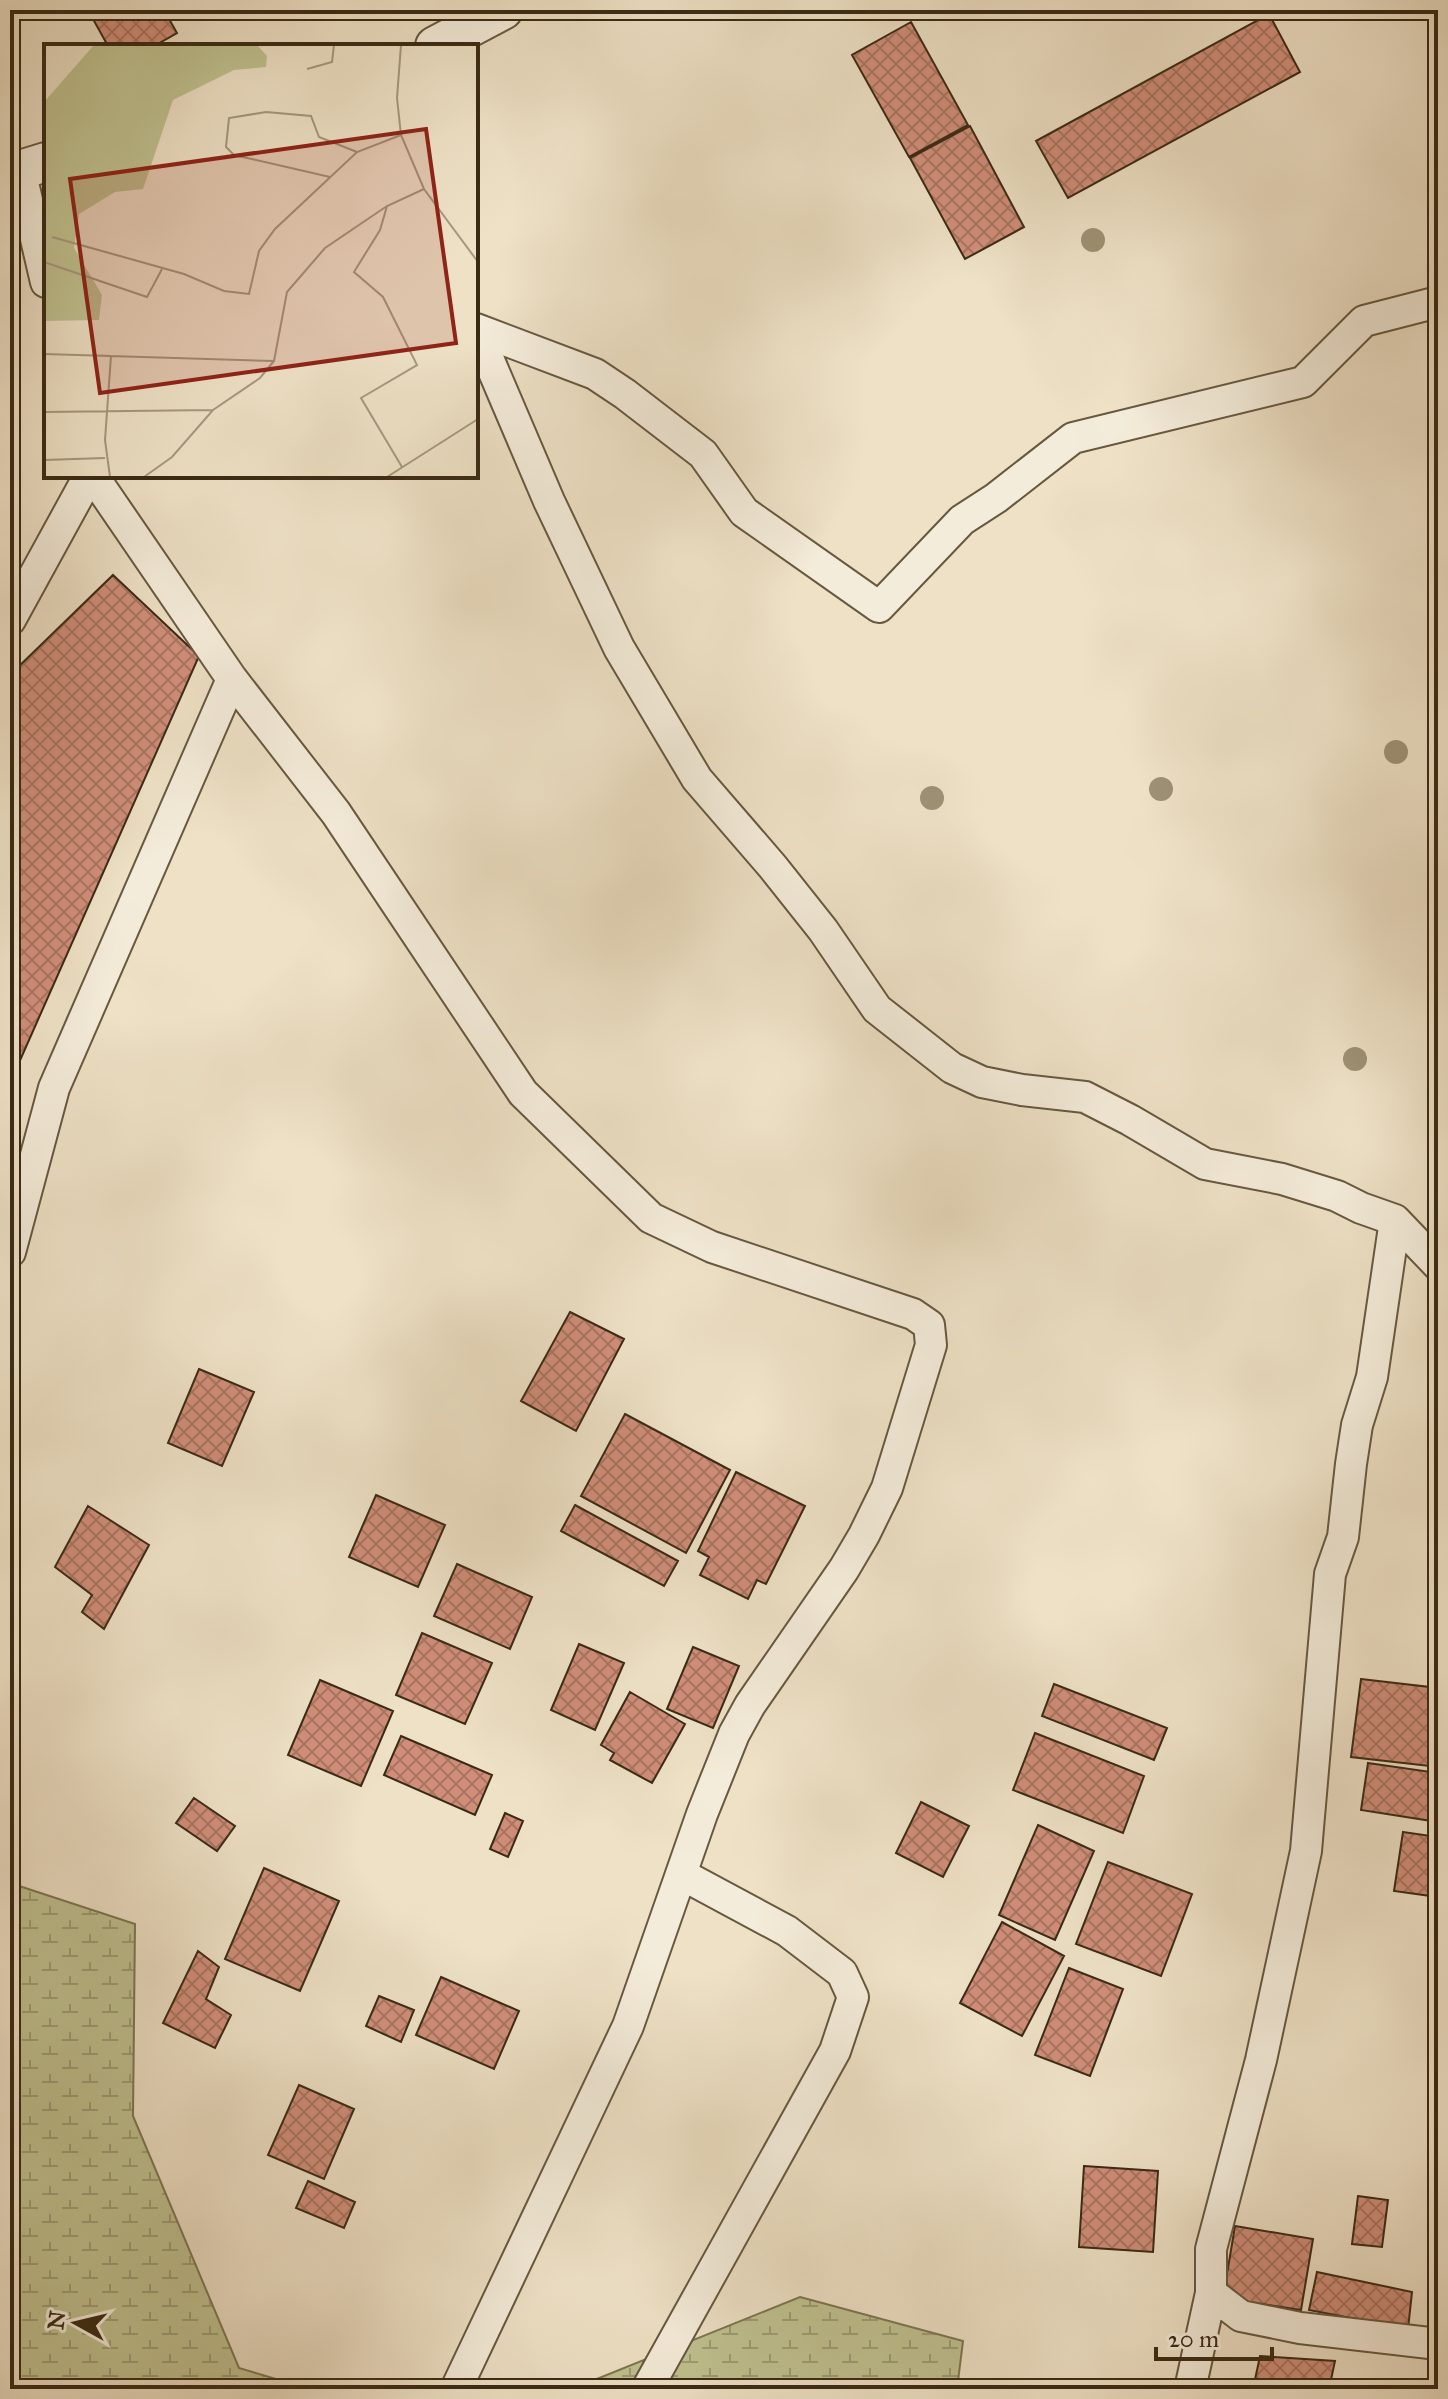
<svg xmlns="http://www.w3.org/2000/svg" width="1448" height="2399" font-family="'IM FELL Great Primer',serif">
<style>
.wetland{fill:url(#wetland-marsh);stroke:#7d7652;stroke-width:2}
.building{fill:url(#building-cross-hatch);stroke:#3a2a14;stroke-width:2}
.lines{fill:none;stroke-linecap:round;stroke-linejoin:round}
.minor-casing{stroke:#675840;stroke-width:34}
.tertiary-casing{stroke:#675840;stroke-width:42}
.minor{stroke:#f4ecda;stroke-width:30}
.tertiary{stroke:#f4ecda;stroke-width:38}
.tree{fill:#9e9175}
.inset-road{fill:none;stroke:#a6987f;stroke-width:2}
.view{fill:#8f2418;fill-opacity:0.15;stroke:#8f2418;stroke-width:4}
.inset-edge{fill:none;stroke:#3a2a14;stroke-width:4}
</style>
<defs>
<pattern id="wetland-marsh" width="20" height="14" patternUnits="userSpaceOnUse" patternTransform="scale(2)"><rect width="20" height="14" fill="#c0c190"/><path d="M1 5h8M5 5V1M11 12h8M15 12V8" fill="none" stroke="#9d9d74"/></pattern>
<pattern id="building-cross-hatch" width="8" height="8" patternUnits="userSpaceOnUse" patternTransform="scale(2)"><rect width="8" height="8" fill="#d08e79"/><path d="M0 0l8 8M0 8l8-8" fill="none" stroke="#aa7462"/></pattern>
</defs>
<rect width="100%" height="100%" fill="#eee1c6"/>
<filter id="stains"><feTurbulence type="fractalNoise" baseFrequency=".0025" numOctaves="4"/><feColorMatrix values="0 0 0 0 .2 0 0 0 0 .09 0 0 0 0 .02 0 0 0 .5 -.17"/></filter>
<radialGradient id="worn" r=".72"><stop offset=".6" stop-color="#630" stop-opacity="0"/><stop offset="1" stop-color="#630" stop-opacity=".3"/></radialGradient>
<path class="wetland" d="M 10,1883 L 135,1924 L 133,2116 L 239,2368 L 310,2389 L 10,2389 Z
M 800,2297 L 963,2341 L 957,2389 L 572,2389 Z"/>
<path class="building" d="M 88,10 L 164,10 L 177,33 L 154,46 L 108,46 Z
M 1269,14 L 1300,72 L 1068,198 L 1036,141 Z
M 911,22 L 968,125 L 909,157 L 852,55 Z
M 970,126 L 1024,227 L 965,259 L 910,158 Z
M 113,575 L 199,656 L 10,1083 L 10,675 Z
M 570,1312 L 624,1339 L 576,1431 L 521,1401 Z
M 199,1369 L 254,1392 L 222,1466 L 168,1443 Z
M 625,1414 L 730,1470 L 686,1553 L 581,1496 Z
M 736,1472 L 805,1506 L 766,1584 L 757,1580 L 748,1599 L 700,1575 L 709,1557 L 698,1551 Z
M 376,1495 L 445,1525 L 418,1587 L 349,1557 Z
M 575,1505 L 678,1561 L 664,1586 L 561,1531 Z
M 88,1506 L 149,1545 L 104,1629 L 82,1612 L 92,1595 L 55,1567 Z
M 457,1564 L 532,1597 L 510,1649 L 434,1616 Z
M 422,1633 L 492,1663 L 465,1724 L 396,1695 Z
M 579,1644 L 624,1663 L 595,1730 L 551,1710 Z
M 693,1647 L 739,1666 L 713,1728 L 667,1709 Z
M 1361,1679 L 1438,1688 L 1438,1767 L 1351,1757 Z
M 320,1680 L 393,1711 L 361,1786 L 288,1755 Z
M 1054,1684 L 1167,1728 L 1154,1760 L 1042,1716 Z
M 630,1692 L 685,1724 L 652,1783 L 610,1760 L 614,1753 L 601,1745 Z
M 1035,1733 L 1144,1776 L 1123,1833 L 1013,1790 Z
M 401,1736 L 492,1775 L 475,1815 L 384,1775 Z
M 1368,1763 L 1438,1773 L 1438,1822 L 1361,1810 Z
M 194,1798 L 235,1826 L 217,1851 L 176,1823 Z
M 921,1802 L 969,1826 L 943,1877 L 896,1853 Z
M 505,1813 L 523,1821 L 508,1857 L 490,1849 Z
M 1038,1825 L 1094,1851 L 1055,1940 L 999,1915 Z
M 1403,1832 L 1438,1837 L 1438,1897 L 1394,1891 Z
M 1108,1862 L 1192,1894 L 1161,1976 L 1076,1944 Z
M 264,1868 L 339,1901 L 300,1991 L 225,1959 Z
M 1002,1922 L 1064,1956 L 1022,2036 L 960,2003 Z
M 198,1951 L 219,1967 L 206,1999 L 231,2015 L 215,2048 L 163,2023 Z
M 1069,1968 L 1123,1989 L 1090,2076 L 1035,2055 Z
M 441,1977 L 519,2011 L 494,2069 L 416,2035 Z
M 379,1996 L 414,2010 L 401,2042 L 366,2026 Z
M 299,2085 L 354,2109 L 324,2179 L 268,2155 Z
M 1084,2166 L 1158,2171 L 1153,2252 L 1079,2247 Z
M 308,2181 L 355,2202 L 344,2228 L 296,2208 Z
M 1358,2196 L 1388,2200 L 1382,2247 L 1352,2244 Z
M 1235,2226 L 1313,2239 L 1301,2310 L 1223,2298 Z
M 1317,2272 L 1412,2292 L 1408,2329 L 1309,2310 Z
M 1260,2356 L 1335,2361 L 1329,2389 L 1253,2389 Z"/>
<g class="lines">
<g class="minor-casing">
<path id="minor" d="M 20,170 L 46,282
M 476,329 L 595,374 L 625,394 L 703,454 L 744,512 L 879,607 L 962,520 L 996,498 L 1073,438 L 1303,382 L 1364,321 L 1438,302
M 476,330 L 549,501 L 619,648 L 697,779 L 773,867 L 823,930 L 877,1009 L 952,1068 L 982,1082 L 1022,1090 L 1085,1097 L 1130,1120 L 1205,1164 L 1282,1179 L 1337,1196 L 1361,1208 L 1395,1220 L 1438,1265
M 93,476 L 232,679 L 336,813 L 523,1093 L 651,1218 L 712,1247 L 913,1314 L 929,1325 L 931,1345 L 887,1488 L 864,1535 L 844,1569 L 750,1705 L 734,1734 L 702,1814 L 628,2026 L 456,2389
M 10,620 L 89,476
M 1395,1220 L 1372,1377 L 1357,1425 L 1351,1464 L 1343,1537 L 1330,1574 L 1306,1851 L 1261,2060 L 1211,2249 L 1211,2293 L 1241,2316 L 1300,2328 L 1438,2344
M 10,1252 L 54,1088 L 232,679
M 647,2389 L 835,2051 L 853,1997 L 842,1973 L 787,1931 L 681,1874
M 1190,2389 L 1211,2293"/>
</g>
<g class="tertiary-casing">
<path id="tertiary" d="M 435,46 L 503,10
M 10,170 L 20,170 L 46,162"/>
</g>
<use href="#minor" class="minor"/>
<use href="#tertiary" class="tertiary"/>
</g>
<g class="tree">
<circle cx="1093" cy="240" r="12"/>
<circle cx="1396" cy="752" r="12"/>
<circle cx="1161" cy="789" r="12"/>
<circle cx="932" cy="798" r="12"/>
<circle cx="1355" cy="1059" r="12"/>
</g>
<g transform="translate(44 44)">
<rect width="434" height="434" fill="#eee1c6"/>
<path d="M 50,1 L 213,1 L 223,12 L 222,23 L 190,26 L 129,56 L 99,145 L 71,148 L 35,170 L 30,204 L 58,251 L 55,276 L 0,277 L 0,58 Z" fill="#c0c190"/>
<path class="inset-road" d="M 357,1 L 353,54 L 357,91 L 380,145 L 434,218M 263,25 L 288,18 L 290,1M 286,133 L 190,111 L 182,103 L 185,74 L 222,68 L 267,72 L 275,93 L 313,108M 343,162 L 336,186 L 310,228 L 339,253 L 373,321 L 317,354 L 358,423M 8,193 L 140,230 L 180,247 L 205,250 L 215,207 L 231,185 L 313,108 L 357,91M 0,218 L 103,253 L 118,225M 0,310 L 67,312M 0,368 L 169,366M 0,416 L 61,414M 66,433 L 61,396 L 67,312 L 230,317M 100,433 L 128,413 L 169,366 L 216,334 L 230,317 L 243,248 L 281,204 L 343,162 L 380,145M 343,433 L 434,375"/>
<path class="view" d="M 382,85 L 412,299 L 56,349 L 26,135 Z"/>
<rect width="434" height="434" class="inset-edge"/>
</g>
<rect width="1448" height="2399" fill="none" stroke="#eee1c6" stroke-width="40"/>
<rect x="12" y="12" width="1424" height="2375" fill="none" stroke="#3a2a14" stroke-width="4"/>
<rect x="20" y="20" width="1408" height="2359" fill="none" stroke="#3a2a14" stroke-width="2"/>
<g transform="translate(76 2323) rotate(278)" stroke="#f4ecda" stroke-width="6" paint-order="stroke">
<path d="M0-6L14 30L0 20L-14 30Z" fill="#3a2a14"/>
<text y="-12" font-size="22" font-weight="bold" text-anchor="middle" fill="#3a2a14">N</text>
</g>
<path d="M1156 2347v12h116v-12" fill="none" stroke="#3a2a14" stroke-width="4"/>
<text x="1168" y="2347" font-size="24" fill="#3a2a14" stroke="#f4ecda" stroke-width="6" paint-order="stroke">20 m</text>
<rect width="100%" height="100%" filter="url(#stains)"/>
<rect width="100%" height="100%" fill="url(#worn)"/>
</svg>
